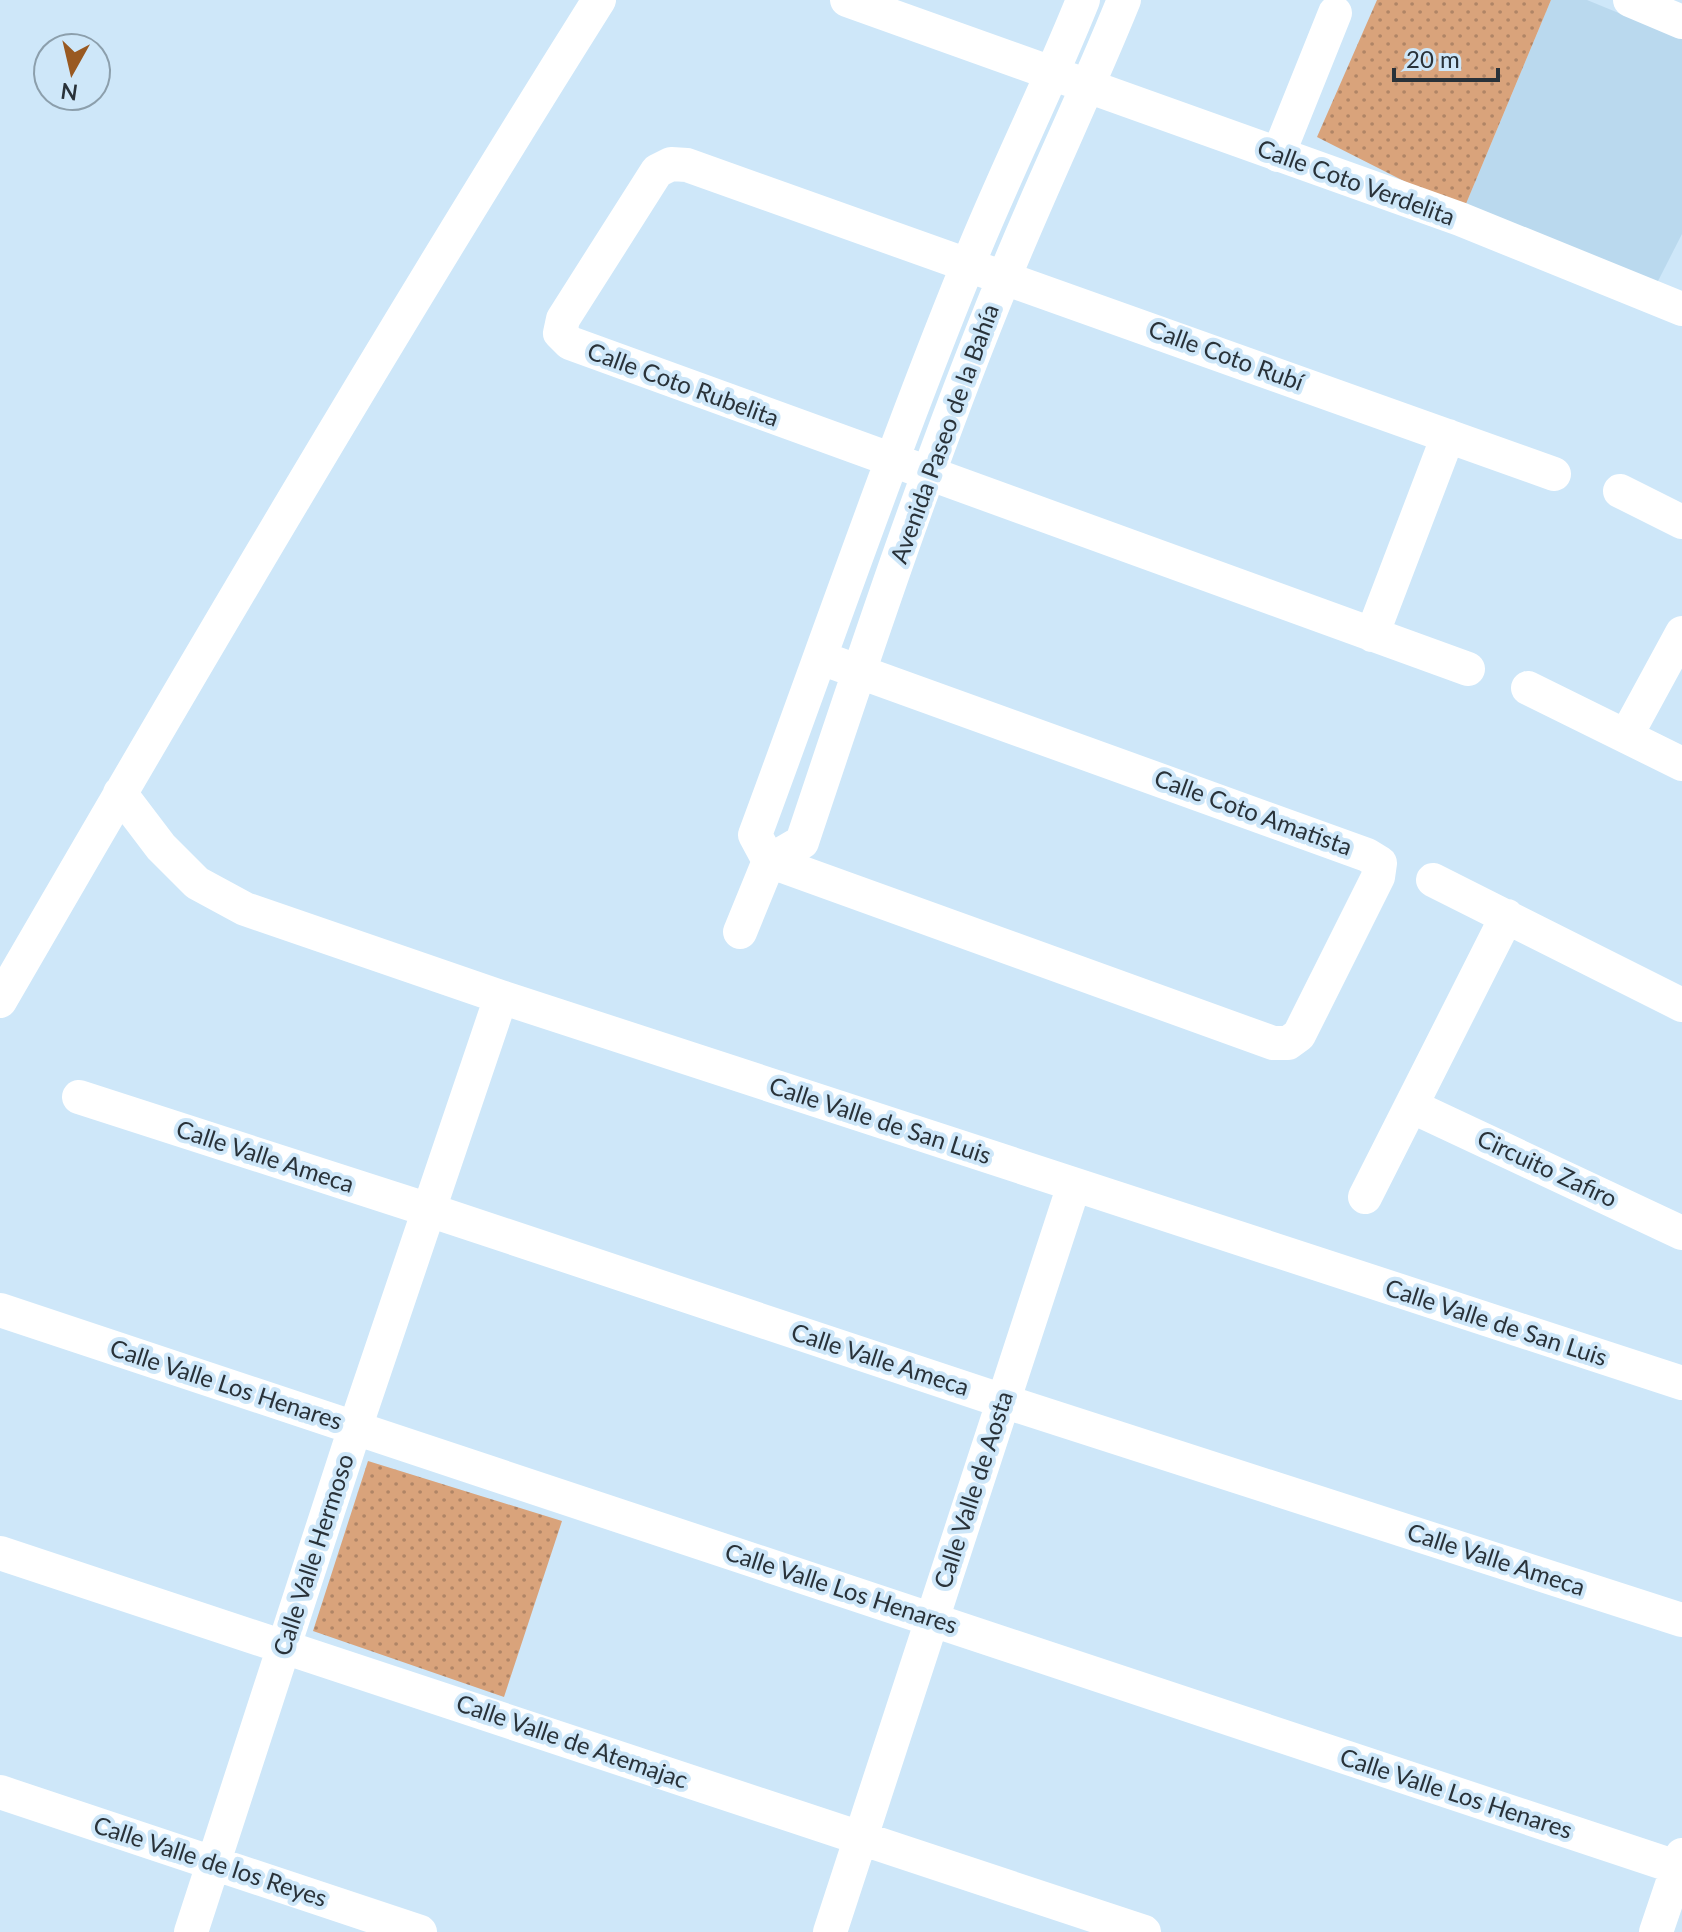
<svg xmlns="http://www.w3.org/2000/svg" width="1682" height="1932" font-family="Lato,sans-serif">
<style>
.built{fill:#bad9ee}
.grass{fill:url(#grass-dots)}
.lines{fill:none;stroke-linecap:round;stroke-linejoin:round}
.street{stroke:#fff;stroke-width:34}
.labels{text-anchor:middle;stroke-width:8;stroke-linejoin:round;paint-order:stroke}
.street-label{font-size:24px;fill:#293239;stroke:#cee7f9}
</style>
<defs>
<pattern id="grass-dots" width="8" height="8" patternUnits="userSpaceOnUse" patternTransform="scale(2)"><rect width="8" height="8" fill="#d9a37b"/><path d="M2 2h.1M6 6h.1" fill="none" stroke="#b08566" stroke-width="1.8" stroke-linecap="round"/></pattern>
</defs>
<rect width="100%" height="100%" fill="#cee7f9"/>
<path class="built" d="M 1551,0 L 1587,0 L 1682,39 L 1682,234 L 1657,283 L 1463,211 Z"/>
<path class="grass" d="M 1377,0 L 1551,0 L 1463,211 L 1317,137 Z
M 368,1461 L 562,1521 L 504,1697 L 313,1631 Z"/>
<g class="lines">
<path class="street" d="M 847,0 L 1460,219 L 1682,309
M 1630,0 L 1682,22
M 1278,155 L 1335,13
M 1620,491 L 1682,522
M 1372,635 L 1448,436
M 1468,669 L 570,343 L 560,333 L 563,319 L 657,171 L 671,164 L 687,165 L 1554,474
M 1528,688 L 1682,764
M 1626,736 L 1682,633
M 120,793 L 161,847 L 197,883 L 245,909 L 501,997 L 1682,1383
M 769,861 L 1273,1043 L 1288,1043 L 1299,1035 L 1378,877 L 1380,863 L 1367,855 L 821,658
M 769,861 L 755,835 C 825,646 891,454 967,267 C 1003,177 1047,90 1083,0
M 1433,880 L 1682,1005
M 740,932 L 769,861 L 802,842 C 865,653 928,463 1004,278 C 1042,184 1086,94 1124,0
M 0,1001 C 195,664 392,329 599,0
M 79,1097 L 429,1210 L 1003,1401 L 1682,1620
M 1411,1106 L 1682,1233
M 1365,1197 L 1507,916
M 0,1310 L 1682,1869
M 0,1553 L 1144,1932
M 0,1792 L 420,1932
M 191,1932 L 355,1428 L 501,997
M 830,1932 L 1074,1185
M 1656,1932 L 1682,1855"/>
</g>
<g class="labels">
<g class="street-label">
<text transform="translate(1356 183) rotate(20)" y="8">Calle Coto Verdelita</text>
<text transform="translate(1226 356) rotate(20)" y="8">Calle Coto Rubí</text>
<text transform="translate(683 385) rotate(20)" y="8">Calle Coto Rubelita</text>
<text transform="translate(945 434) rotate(-70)" y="8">Avenida Paseo de la Bahía</text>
<text transform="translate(1253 813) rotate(20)" y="8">Calle Coto Amatista</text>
<text transform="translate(880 1121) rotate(18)" y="8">Calle Valle de San Luis</text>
<text transform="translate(265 1157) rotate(18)" y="8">Calle Valle Ameca</text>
<text transform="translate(1547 1169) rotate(25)" y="8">Circuito Zafiro</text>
<text transform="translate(1496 1323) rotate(18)" y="8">Calle Valle de San Luis</text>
<text transform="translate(880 1360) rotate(18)" y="8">Calle Valle Ameca</text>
<text transform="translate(226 1385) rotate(18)" y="8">Calle Valle Los Henares</text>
<text transform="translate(974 1490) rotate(-72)" y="8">Calle Valle de Aosta</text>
<text transform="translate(314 1555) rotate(-72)" y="8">Calle Valle Hermoso</text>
<text transform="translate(1496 1560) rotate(18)" y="8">Calle Valle Ameca</text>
<text transform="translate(841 1589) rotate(18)" y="8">Calle Valle Los Henares</text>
<text transform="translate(572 1742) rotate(19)" y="8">Calle Valle de Atemajac</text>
<text transform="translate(1456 1794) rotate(18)" y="8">Calle Valle Los Henares</text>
<text transform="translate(210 1862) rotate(18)" y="8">Calle Valle de los Reyes</text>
</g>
</g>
<g transform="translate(72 72) rotate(188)"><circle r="38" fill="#cee7f9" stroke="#8c9fac" stroke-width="2"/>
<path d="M0-6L14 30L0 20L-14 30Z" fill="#995921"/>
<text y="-12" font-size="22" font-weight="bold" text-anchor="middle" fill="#293239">N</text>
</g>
<path d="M1394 68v12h104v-12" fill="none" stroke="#293239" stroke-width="4"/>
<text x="1406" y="68" font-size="24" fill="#293239" stroke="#cee7f9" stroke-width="6" paint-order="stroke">20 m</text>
</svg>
